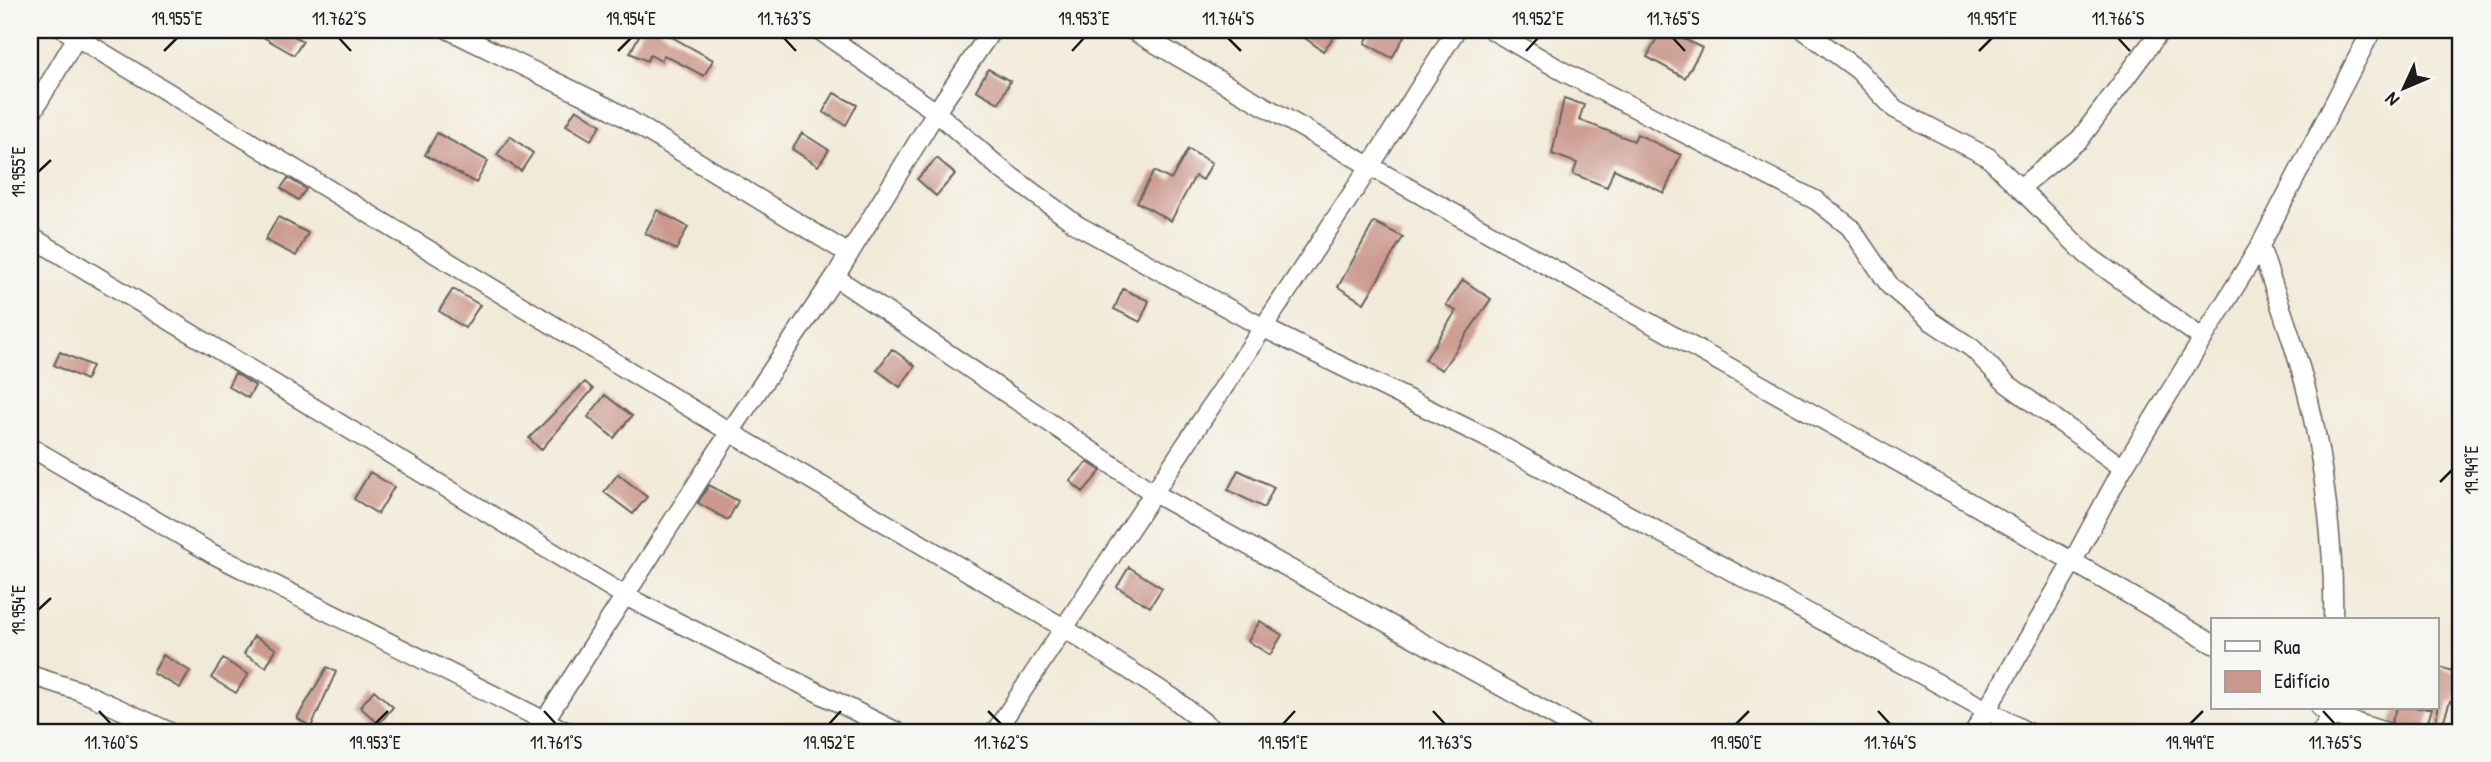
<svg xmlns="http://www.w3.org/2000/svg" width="2491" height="762" font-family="'Patrick Hand',sans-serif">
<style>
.building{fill:#cb998d}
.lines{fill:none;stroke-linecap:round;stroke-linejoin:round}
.street-casing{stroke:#67645e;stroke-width:21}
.street{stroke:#fff;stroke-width:18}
.ticks{fill:none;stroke:#1c1c1c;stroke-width:2.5}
.neatline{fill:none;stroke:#1c1c1c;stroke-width:2.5}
.ticks-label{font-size:18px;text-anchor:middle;fill:#1c1c1c}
</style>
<rect width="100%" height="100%" fill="#f6f6f2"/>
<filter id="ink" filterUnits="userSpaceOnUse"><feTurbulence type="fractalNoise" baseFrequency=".0143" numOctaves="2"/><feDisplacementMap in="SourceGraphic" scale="14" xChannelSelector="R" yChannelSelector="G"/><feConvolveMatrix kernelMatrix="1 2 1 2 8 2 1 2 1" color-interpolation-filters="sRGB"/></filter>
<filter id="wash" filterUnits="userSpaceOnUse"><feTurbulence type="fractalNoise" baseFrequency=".00686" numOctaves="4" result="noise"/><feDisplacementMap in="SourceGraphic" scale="28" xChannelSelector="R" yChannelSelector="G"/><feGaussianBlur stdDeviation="1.57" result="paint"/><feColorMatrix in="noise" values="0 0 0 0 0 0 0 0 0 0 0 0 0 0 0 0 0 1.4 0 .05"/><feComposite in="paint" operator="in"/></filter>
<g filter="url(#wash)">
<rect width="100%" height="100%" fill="#f2ead8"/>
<g id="blocks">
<path class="building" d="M 251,30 L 283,30 L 303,41 L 294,55 Z
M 642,30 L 659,30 L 713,60 L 704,76 L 664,55 L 661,61 L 650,55 L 647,61 L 630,53 Z
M 1294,30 L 1339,30 L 1323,51 Z
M 1372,30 L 1395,30 L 1405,35 L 1392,58 L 1365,43 Z
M 1661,30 L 1687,30 L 1682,38 L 1702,48 L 1685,78 L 1647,57 Z
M 988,69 L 1010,81 L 999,103 L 976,90 Z
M 834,93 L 857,105 L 846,125 L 823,112 Z
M 1564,98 L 1584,105 L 1579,120 L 1634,141 L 1637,134 L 1681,155 L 1664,193 L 1614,169 L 1607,187 L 1573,174 L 1577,163 L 1552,154 Z
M 576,109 L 601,125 L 591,140 L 566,125 Z
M 437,133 L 488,161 L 476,183 L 425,155 Z
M 802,133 L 829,150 L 818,166 L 792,149 Z
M 510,136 L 533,153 L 521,171 L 497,155 Z
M 1188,149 L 1212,163 L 1203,180 L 1195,176 L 1171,221 L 1137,202 L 1154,171 L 1171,180 Z
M 937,158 L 955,174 L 936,196 L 917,179 Z
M 288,178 L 306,189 L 298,200 L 281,188 Z
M 657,210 L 688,227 L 676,250 L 645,233 Z
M 278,217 L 308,233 L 296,256 L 265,240 Z
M 1374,222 L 1403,237 L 1364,303 L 1338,287 Z
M 1463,280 L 1491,299 L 1442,370 L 1425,360 L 1456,311 L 1446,305 Z
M 453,289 L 480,305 L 465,328 L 439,311 Z
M 1123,289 L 1149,301 L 1140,322 L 1114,309 Z
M 892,349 L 915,366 L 900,387 L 877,370 Z
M 60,352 L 92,366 L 86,380 L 54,365 Z
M 235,373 L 255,386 L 248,398 L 228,386 Z
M 585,382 L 593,389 L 541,450 L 529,438 Z
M 605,395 L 632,416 L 614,438 L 588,417 Z
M 1087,462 L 1101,471 L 1083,492 L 1070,481 Z
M 1238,470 L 1274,487 L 1264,508 L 1228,490 Z
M 370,472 L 394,487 L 378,514 L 354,499 Z
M 618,474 L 647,497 L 633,514 L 604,492 Z
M 709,485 L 738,501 L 728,520 L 698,503 Z
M 1129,567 L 1162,588 L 1150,607 L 1117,587 Z
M 1260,621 L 1282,635 L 1270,655 L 1248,641 Z
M 254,636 L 276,649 L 266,667 L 244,654 Z
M 163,655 L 190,671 L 180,688 L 153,673 Z
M 223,659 L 248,674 L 236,693 L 211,678 Z
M 2437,666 L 2461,674 L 2455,702 L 2450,701 L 2440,732 L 2437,731 Z
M 327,667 L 336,672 L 311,727 L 297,718 Z
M 374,690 L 393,707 L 379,724 L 360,707 Z
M 2397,708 L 2432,708 L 2425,732 L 2397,729 L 2391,722 Z"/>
</g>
</g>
<g filter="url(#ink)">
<use href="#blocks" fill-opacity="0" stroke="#67645e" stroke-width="2"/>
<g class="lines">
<g class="street-casing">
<path id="street" d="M 65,30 L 730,432 L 545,720
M 449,30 L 611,109 L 849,254
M 819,30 L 936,112 L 1001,169 L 1077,225 L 1262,327 L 1485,437 L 2027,732
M 992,30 L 936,112 L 835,277 L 730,432 L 1064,628 L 1173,698 L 1216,732
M 1132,30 C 1490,239 1857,432 2213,644
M 1492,30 L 1564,72 L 1817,201 L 1850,227 L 1890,286 L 1931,321 L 1972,348 L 2006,383 L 2123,468
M 1804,30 L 1858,70 L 1895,109 L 1988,157 L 2087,255 L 2203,339
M 30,116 L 81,30
M 2021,187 L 2080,139 L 2161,30
M 30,236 L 625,596 L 897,732
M 2260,246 C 2272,283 2286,320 2297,357 C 2321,433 2335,542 2333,620
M 835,277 L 1152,492 L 1583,732
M 30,447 L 211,553 L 567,732
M 30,675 L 80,691 L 170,732
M 2320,708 L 2332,715 L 2386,732
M 995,732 L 1369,168 L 1456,30
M 1974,732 L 2073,561 L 2123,468 L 2260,246 L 2372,30
M 2321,732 L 2332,715 L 2332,708"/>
</g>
<use href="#street" class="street"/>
</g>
</g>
<path class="ticks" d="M 339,38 L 351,51M 784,38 L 796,51M 1228,38 L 1241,51M 1673,38 L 1685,51M 2118,38 L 2130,51M 164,51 L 177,38M 618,51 L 631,38M 1072,51 L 1084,38M 1526,51 L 1538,38M 1979,51 L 1992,38M 38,172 L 51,160M 2440,482 L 2452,470M 38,610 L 51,598M 99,711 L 111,724M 544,711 L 556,724M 988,711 L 1001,724M 1433,711 L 1445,724M 1878,711 L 1890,724M 2323,711 L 2335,724M 375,724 L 388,711M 829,724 L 841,711M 1283,724 L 1295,711M 1736,724 L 1749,711M 2190,724 L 2203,711"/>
<rect width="2491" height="762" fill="none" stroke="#f6f6f2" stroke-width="77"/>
<rect x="2211" y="618" width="228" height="91" fill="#f6f6f2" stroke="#9f9f9c" stroke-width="2"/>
<rect x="2225" y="641" width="35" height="10" fill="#ffffff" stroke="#9f9f9c" stroke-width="2"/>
<text x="2274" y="654" font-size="21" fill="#1c1c1c">Rua</text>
<rect x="2225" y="671" width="35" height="21" fill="#cb998d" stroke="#9f9f9c" stroke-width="2"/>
<text x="2274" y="688" font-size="21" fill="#1c1c1c">Edifício</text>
<g transform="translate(2404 88) rotate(226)" stroke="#f6f6f2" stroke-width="5" paint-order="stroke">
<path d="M0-5L12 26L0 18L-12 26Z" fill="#1c1c1c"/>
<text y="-10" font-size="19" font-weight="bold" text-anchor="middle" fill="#1c1c1c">N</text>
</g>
<rect x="38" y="38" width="2414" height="686" class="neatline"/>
<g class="ticks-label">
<text x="177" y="25">19.955°E</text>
<text x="339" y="25">11.762°S</text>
<text x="631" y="25">19.954°E</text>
<text x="784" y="25">11.763°S</text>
<text x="1084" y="25">19.953°E</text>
<text x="1228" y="25">11.764°S</text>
<text x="1538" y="25">19.952°E</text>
<text x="1673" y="25">11.765°S</text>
<text x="1992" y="25">19.951°E</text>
<text x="2118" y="25">11.766°S</text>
<text transform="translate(19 172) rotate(-90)" y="6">19.955°E</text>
<text transform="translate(2472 470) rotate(-90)" y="6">19.949°E</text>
<text transform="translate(19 610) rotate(-90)" y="6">19.954°E</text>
<text x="111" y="749">11.760°S</text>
<text x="375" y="749">19.953°E</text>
<text x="556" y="749">11.761°S</text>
<text x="829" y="749">19.952°E</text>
<text x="1001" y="749">11.762°S</text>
<text x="1283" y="749">19.951°E</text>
<text x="1445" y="749">11.763°S</text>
<text x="1736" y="749">19.950°E</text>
<text x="1890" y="749">11.764°S</text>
<text x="2190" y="749">19.949°E</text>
<text x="2335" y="749">11.765°S</text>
</g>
</svg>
